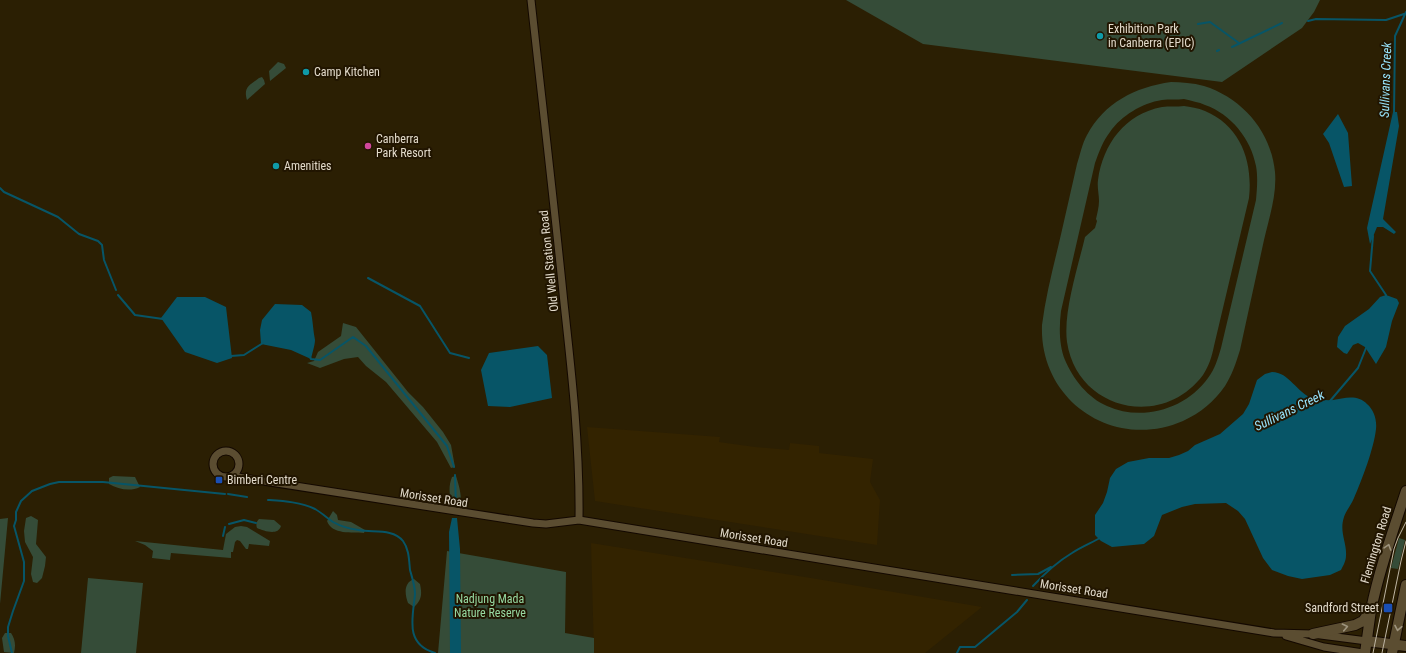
<svg xmlns="http://www.w3.org/2000/svg" width="1406" height="653" font-family="'Roboto Condensed',sans-serif">
<style>
.built{fill:#332300}
.green{fill:#354c38;fill-rule:evenodd}
.water{fill:#075567}
.lines{fill:none;stroke-linecap:round;stroke-linejoin:round}
.stream{stroke:#075567;stroke-width:2}
.minor-casing{stroke:#130800;stroke-width:9}
.secondary-casing{stroke:#130800;stroke-width:12}
.minor{stroke:#5b4d31;stroke-width:7}
.secondary{stroke:#5b4d31;stroke-width:10}
.tram{stroke:#bfb6a4;stroke-width:1}
.oneway{stroke:#9e947e}
.culture-dot{fill:#0f9aa8;stroke:#211500;stroke-width:1.5}
.hotel-dot{fill:#d1479c;stroke:#211500;stroke-width:1.5}
.transit-dot{fill:#1a4fb4;stroke:#211500;stroke-width:1.5}
.labels{text-anchor:middle;stroke-width:4;stroke-linejoin:round;paint-order:stroke}
.poi-label{font-size:12px;fill:#e2daca;stroke:#211500;text-anchor:start}
.street-label{font-size:12px;fill:#e2daca;stroke:#211500}
.park-label{font-size:12px;fill:#97daa2;stroke:#211500}
.water-label{font-size:13px;font-style:italic;fill:#98e4fc;stroke:#211500}
</style>
<rect width="100%" height="100%" fill="#2b1f03"/>
<path class="built" d="M 587,427 L 720,437 L 719,442 L 755,447 L 789,450 L 790,443 L 819,446 L 819,453 L 873,459 L 870,482 L 880,500 L 877,545 L 595,501 Z
M 591,543 L 811,578 L 982,607 L 925,653 L 594,653 Z"/>
<path class="green" d="M 846,0 L 1320,0 L 1314,12 L 1302,28 L 1222,82 L 923,44 Z
M 278,62 L 284,64 L 286,68 L 270,81 L 269,71 Z
M 262,77 L 264,80 L 265,84 L 247,100 C 243,87 250,85 259,78 Z
M 1171,82 C 1181,82 1193,83 1204,86 C 1242,98 1271,131 1275,172 C 1277,195 1269,218 1264,240 C 1256,277 1248,313 1240,350 C 1236,363 1232,375 1225,386 C 1214,402 1200,413 1183,421 C 1114,451 1039,401 1042,325 C 1046,293 1055,261 1062,230 C 1067,208 1072,186 1077,164 C 1080,155 1082,144 1087,135 C 1104,103 1135,87 1171,82 ZM 1184,99 C 1191,101 1199,102 1205,105 C 1231,114 1251,139 1256,166 C 1258,177 1257,189 1256,200 L 1221,348 C 1218,358 1215,369 1208,378 C 1186,409 1142,422 1107,406 C 1088,398 1073,379 1065,360 C 1059,345 1059,327 1061,311 L 1095,163 C 1099,152 1103,141 1110,132 C 1121,116 1142,103 1162,100 C 1169,99 1177,100 1184,99 Z
M 1184,106 C 1190,107 1198,108 1205,111 C 1241,126 1253,162 1249,198 L 1214,346 C 1212,356 1209,366 1203,375 C 1162,430 1077,410 1067,342 C 1063,312 1078,267 1085,237 L 1095,228 L 1097,221 L 1096,219 C 1097,214 1099,207 1099,201 C 1099,194 1097,187 1098,180 C 1103,144 1125,114 1162,107 C 1169,106 1177,107 1184,106 Z
M 343,323 L 356,327 L 408,392 L 423,407 L 443,432 L 451,445 L 455,467 L 451,468 L 437,442 L 386,382 L 366,366 L 358,357 L 344,359 L 320,368 L 307,363 L 314,361 L 318,352 L 341,336 Z
M 113,476 L 135,477 L 140,487 C 130,492 118,489 109,484 L 109,478 Z
M 456,476 C 459,486 464,500 458,509 L 454,508 C 449,498 448,487 452,477 Z
M 333,511 L 337,515 L 338,520 L 351,522 L 365,530 L 364,533 C 352,532 332,535 327,521 Z
M 31,516 L 38,520 L 36,544 L 46,557 L 45,566 L 42,578 L 37,583 L 33,582 L 31,574 L 33,557 L 25,542 L 24,531 L 26,518 Z
M 8,518 L 0,604 L 0,519 Z
M 259,519 L 274,520 L 281,526 C 278,536 264,531 257,528 C 256,525 256,522 259,519 Z
M 241,526 L 247,527 L 270,541 L 269,546 L 249,544 L 248,549 L 246,549 L 240,541 L 237,540 L 235,542 L 233,552 L 231,552 L 231,558 L 171,553 L 170,560 L 152,558 L 153,551 L 145,545 L 135,541 L 223,550 L 226,534 L 235,527 Z
M 1399,538 L 1405,540 L 1398,569 L 1391,568 Z
M 447,551 L 566,572 L 565,633 L 594,638 L 594,653 L 438,653 Z
M 88,578 L 143,583 L 136,653 L 81,653 Z
M 414,579 L 420,584 C 422,594 422,600 414,607 L 408,603 C 405,595 403,583 414,579 Z
M 5,633 L 11,633 C 15,639 16,645 14,653 L 4,652 L 2,638 Z"/>
<path class="water" d="M 1393,112 L 1397,112 L 1399,126 L 1383,219 L 1396,232 L 1394,234 L 1383,227 L 1377,227 L 1370,244 L 1367,228 Z
M 1338,114 L 1348,133 L 1352,186 L 1344,187 L 1329,143 L 1323,134 Z
M 1386,295 L 1397,299 L 1399,303 L 1392,321 L 1386,347 L 1376,364 L 1365,347 L 1358,343 L 1353,345 L 1347,354 L 1344,353 L 1337,347 L 1338,337 L 1345,326 L 1369,309 L 1380,297 Z
M 177,297 L 205,297 L 226,307 L 232,358 L 217,363 L 185,352 L 161,318 Z
M 275,304 L 302,305 L 311,312 C 313,321 313,331 315,340 C 315,345 312,354 311,359 L 291,350 L 261,344 L 260,330 L 262,320 Z
M 538,346 L 547,355 L 552,398 L 510,407 L 488,406 L 481,370 L 489,353 Z
M 1272,372 C 1289,372 1297,393 1312,398 C 1318,399 1327,401 1333,400 C 1344,398 1358,394 1367,404 C 1374,410 1377,420 1376,429 C 1374,448 1362,480 1354,498 C 1351,505 1346,511 1344,517 C 1339,532 1347,543 1346,556 C 1346,561 1343,566 1341,570 L 1330,575 L 1302,579 L 1288,576 L 1272,570 L 1263,558 L 1245,519 L 1238,511 L 1226,503 L 1195,504 L 1182,507 L 1162,515 L 1154,536 L 1144,544 L 1112,547 L 1101,541 L 1095,535 L 1095,515 L 1103,503 L 1107,492 L 1110,478 L 1116,469 L 1128,462 L 1149,458 L 1169,458 L 1179,455 L 1188,451 L 1195,445 L 1220,434 L 1243,414 L 1249,404 L 1257,380 L 1265,374 Z
M 452,518 L 457,518 L 460,549 L 461,653 L 450,653 L 449,532 Z"/>
<g class="lines">
<path class="stream" d="M 1308,21 L 1316,19 L 1386,20 L 1404,14
M 1198,24 L 1210,22 L 1239,43
M 1232,47 L 1282,23
M 1217,51 L 1219,50
M 1394,114 L 1395,36 L 1406,12
M 0,188 L 4,192 L 58,217 L 79,234 L 98,241 L 102,245 L 104,260 L 116,290
M 1373,236 L 1370,271 L 1386,295 L 1386,297
M 368,278 L 420,306 L 450,353 L 469,358
M 118,295 L 135,315 L 163,319
M 231,356 L 244,355 L 263,343
M 310,357 L 311,359 L 320,360 L 353,337 L 366,346 L 447,446 L 454,467
M 1330,401 L 1358,368 L 1366,348
M 455,475 L 456,507
M 228,494 L 247,497
M 268,500 C 283,501 301,502 315,509 C 322,513 327,518 333,522 C 340,526 351,529 359,530 C 372,533 393,528 403,541 C 409,549 409,560 410,570 C 412,577 415,586 415,594 C 413,617 404,644 435,653
M 229,524 L 244,520 L 256,523
M 223,536 L 225,527
M 1012,575 L 1038,574 L 1051,567
M 1033,586 C 1045,573 1057,562 1072,553 C 1081,547 1091,543 1100,538
M 12,653 L 8,636 L 8,627 L 13,611 L 24,581 L 24,562 L 14,526 L 16,520 L 16,512 L 21,501 L 32,491 L 50,484 L 59,482 L 103,482 L 225,494
M 957,653 L 960,647 L 975,647 L 1017,612 L 1027,600"/>
<g class="minor-casing">
<path id="minor" d="M 531,0 C 542,101 554,202 564,303 C 572,375 580,448 579,520
M213 464a13 13 0 1 1 26 0a13 13 0 1 1-26 0Z
M 231,476 L 533,523 L 546,524 L 579,520 L 1274,633 L 1313,634 L 1367,641
M 1286,636 L 1324,647 L 1363,653"/>
</g>
<g class="secondary-casing">
<path id="secondary" d="M 1313,634 L 1355,625 L 1363,621 L 1371,610
M 1367,641 L 1406,646
M 1365,653 C 1367,639 1369,624 1371,610 C 1379,570 1393,531 1406,491
M 1392,653 L 1406,585"/>
</g>
<use href="#minor" class="minor"/>
<use href="#secondary" class="secondary"/>
<path class="tram" d="M 1373,653 L 1394,549 L 1398,538 L 1406,522
M 1382,653 L 1401,561 L 1406,541"/>
</g>
<defs><path id="oneway-chevron" d="M-2-3.5L2.5 0L-2 3.5" fill="none" stroke-width="1.6" stroke-linecap="round" stroke-linejoin="round"/></defs>
<g class="oneway">
<use href="#oneway-chevron" transform="translate(1388 547) rotate(-72)"/>
<use href="#oneway-chevron" transform="translate(1345 627) rotate(-12)"/>
<use href="#oneway-chevron" transform="translate(1398 628) rotate(101)"/>
</g>
<g class="culture-dot">
<circle cx="1100" cy="36" r="4"/>
<circle cx="306" cy="72" r="4"/>
<circle cx="276" cy="166" r="4"/>
</g>
<circle class="hotel-dot" cx="368" cy="146" r="4"/>
<g class="transit-dot">
<rect x="215" y="476" width="8" height="8" rx="2"/>
<rect x="1383" y="603" width="10" height="10" rx="2"/>
</g>
<g class="labels">
<g class="poi-label">
<text x="1108" y="33">Exhibition Park<tspan x="1108" dy="14">in Canberra (EPIC)</tspan></text>
<text x="314" y="76">Camp Kitchen</text>
<text x="376" y="143">Canberra<tspan x="376" dy="14">Park Resort</tspan></text>
<text x="284" y="170">Amenities</text>
<text x="227" y="484">Bimberi Centre</text>
<text x="1379" y="612" text-anchor="end">Sandford Street</text>
</g>
<g class="street-label">
<text transform="translate(549 261) rotate(-96)" y="4">Old Well Station Road</text>
<text transform="translate(434 498) rotate(9)" y="4">Morisset Road</text>
<text transform="translate(754 538) rotate(9)" y="4">Morisset Road</text>
<text transform="translate(1376 545) rotate(-73)" y="4">Flemington Road</text>
<text transform="translate(1074 589) rotate(9)" y="4">Morisset Road</text>
</g>
<g class="park-label">
<text x="490" y="603">Nadjung Mada<tspan x="490" dy="14">Nature Reserve</tspan></text>
</g>
<g class="water-label">
<text transform="translate(1385 80) rotate(-88)" y="5">Sullivans Creek</text>
<text transform="translate(1289 410) rotate(-26)" y="5">Sullivans Creek</text>
</g>
</g>
</svg>
